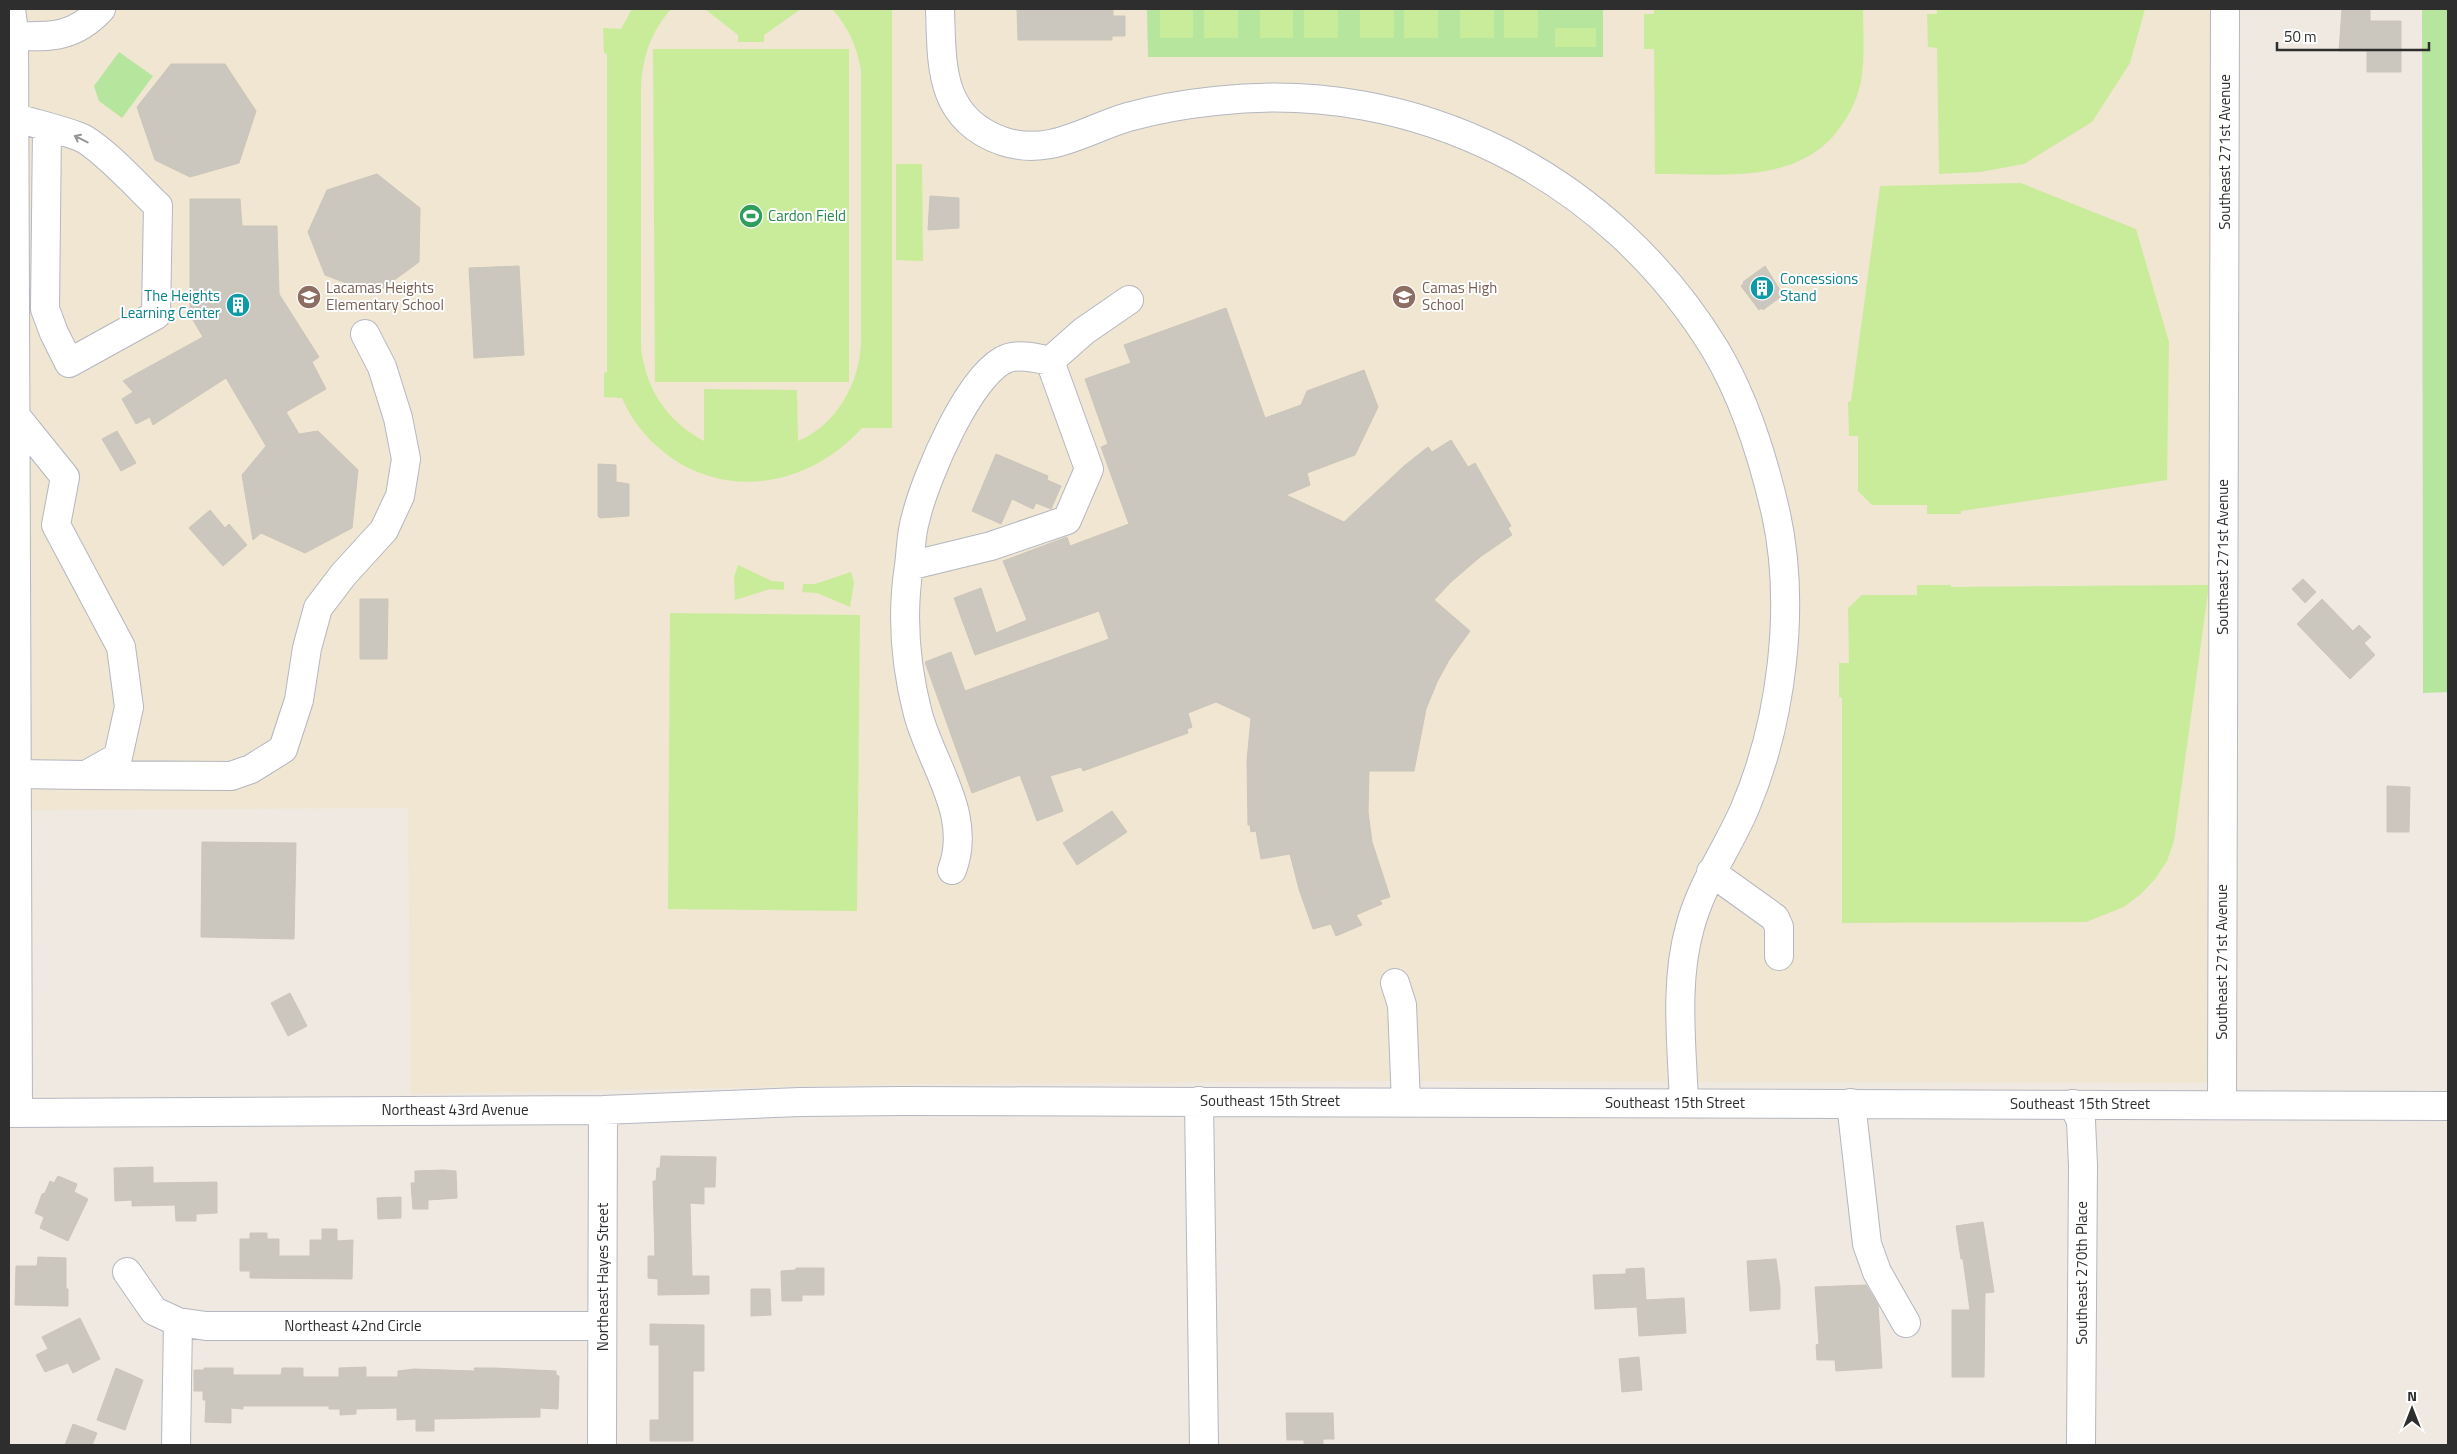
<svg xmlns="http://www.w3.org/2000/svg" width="2457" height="1454" font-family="'Titillium Web',sans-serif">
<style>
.education{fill:#f0e6d1}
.green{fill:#b6e59e}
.pitch{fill:#c9ec9a}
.building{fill:#cbc7bf;stroke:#cbc5ba}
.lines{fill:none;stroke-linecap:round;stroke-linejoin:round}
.minor-casing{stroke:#b4b7c1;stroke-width:30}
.minor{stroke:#fff;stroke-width:28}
.oneway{stroke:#969696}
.labels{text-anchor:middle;stroke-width:4;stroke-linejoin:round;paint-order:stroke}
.street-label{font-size:15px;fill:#2e2e2e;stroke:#fff}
.leisure-label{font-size:15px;fill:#27864d;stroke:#fff;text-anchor:start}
.culture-label{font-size:15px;fill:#0d838f;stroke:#fff;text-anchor:start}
.education-label{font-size:15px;fill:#785e54;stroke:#fff;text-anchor:start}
</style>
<rect width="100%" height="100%" fill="#efe9e1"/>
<path class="education" d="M 19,9 L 2212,9 L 2209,585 L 2213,821 L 2212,1083 L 1393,1081 L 925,1084 L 411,1094 L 408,808 L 24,810 Z"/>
<path class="green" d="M 1147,9 L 1603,9 L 1603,57 L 1148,57 Z
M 2422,9 L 2448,9 L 2448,692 L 2423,693 Z
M 119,52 L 153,76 L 122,118 L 99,101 L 94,86 Z"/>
<path class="pitch" d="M 632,9 L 671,9 C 651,32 643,55 641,86 L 641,349 C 647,391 667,421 704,441 L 704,389 L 797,390 L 798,441 C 837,425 860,382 861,342 L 861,70 C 857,47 848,26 832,9 L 892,9 L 892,428 L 862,428 C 814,481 739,500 676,461 C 652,445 633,424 622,398 L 604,397 L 604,373 L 607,372 L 607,54 L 604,53 L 603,28 L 621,29 Z
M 705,9 L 801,9 L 764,35 L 764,42 L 738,42 L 738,35 Z
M 1160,9 L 1193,9 L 1193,38 L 1160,38 Z
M 1204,9 L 1238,9 L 1238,38 L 1204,38 Z
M 1260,9 L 1293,9 L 1293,38 L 1260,38 Z
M 1304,9 L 1338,9 L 1338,38 L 1304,38 Z
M 1360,9 L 1394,9 L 1394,38 L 1360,38 Z
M 1404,9 L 1438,9 L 1438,38 L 1404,38 Z
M 1460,9 L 1494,9 L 1494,38 L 1460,38 Z
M 1504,9 L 1538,9 L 1538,38 L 1504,38 Z
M 1654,9 L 1863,9 C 1863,32 1865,58 1861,81 C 1858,96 1852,110 1843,123 C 1802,187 1721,173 1655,174 L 1654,49 L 1644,49 L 1644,14 L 1654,14 Z
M 1937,9 L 2145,9 L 2130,63 L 2092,122 L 2024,164 L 1980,172 L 1939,174 L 1937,48 L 1928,47 L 1927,14 L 1937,14 Z
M 1555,28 L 1596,28 L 1596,47 L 1555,47 Z
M 653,49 L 849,49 L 849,382 L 655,382 Z
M 896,164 L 922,164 L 923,261 L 896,260 Z
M 2021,183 L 2136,229 L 2169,342 L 2167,480 L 1961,511 L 1961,514 L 1927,514 L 1927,505 L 1872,505 L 1858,491 L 1858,436 L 1849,436 L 1848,402 L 1851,401 L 1880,186 Z
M 738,565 L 772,581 L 784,582 L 784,590 L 770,589 L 735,600 L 734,577 Z
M 851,572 L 854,583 L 850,607 L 817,593 L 802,592 L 803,584 L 815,584 Z
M 1917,585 L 1951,585 L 1951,587 L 2209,585 L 2174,841 L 2167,861 L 2155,879 L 2141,894 L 2124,907 L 2086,922 L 1842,923 L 1842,698 L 1839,697 L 1839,663 L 1849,663 L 1848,608 L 1862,595 L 1917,595 Z
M 670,613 L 860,615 L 857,911 L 668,909 Z"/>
<path class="building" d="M 1017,9 L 1113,9 L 1113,16 L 1125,16 L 1125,36 L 1112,36 L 1112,40 L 1018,40 Z
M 2342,9 L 2370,9 L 2370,21 L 2401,21 L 2401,72 L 2367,72 L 2367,51 L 2339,51 Z
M 171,64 L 225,64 L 256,111 L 239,163 L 190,177 L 155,160 L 137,107 Z
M 377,174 L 420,208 L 419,262 L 375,294 L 325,275 L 308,232 L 327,190 Z
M 930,196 L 959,198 L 959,228 L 928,230 Z
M 190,199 L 240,199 L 242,226 L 277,226 L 279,294 L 319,357 L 312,362 L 326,389 L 286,412 L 299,434 L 318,431 L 358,470 L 352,528 L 305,553 L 261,533 L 253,540 L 242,475 L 266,446 L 226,378 L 153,425 L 150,417 L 136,424 L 122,399 L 133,392 L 123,381 L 203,337 L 190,315 Z
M 519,266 L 524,355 L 474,358 L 469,268 Z
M 1765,266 L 1783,295 L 1763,310 L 1762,308 L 1759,310 L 1741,286 L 1744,283 L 1743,282 Z
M 1226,308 L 1265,418 L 1301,405 L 1307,391 L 1364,370 L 1378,407 L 1355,455 L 1307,473 L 1310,485 L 1286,495 L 1344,522 L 1404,466 L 1428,447 L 1432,452 L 1451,440 L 1468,467 L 1475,463 L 1511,526 L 1508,528 L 1512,535 L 1480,557 L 1451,582 L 1434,600 L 1470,631 L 1449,660 L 1437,682 L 1426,709 L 1414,771 L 1369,771 L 1368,812 L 1372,842 L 1390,897 L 1380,900 L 1382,904 L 1356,915 L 1362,925 L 1336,936 L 1331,924 L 1313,929 L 1299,889 L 1290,854 L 1261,859 L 1256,831 L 1251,832 L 1250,825 L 1248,825 L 1247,761 L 1251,718 L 1216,702 L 1188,713 L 1192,727 L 1187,729 L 1188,733 L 1083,771 L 1081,767 L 1050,776 L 1063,811 L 1037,821 L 1020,775 L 972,793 L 925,662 L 951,652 L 965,691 L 1109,639 L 1099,611 L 975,655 L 954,598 L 981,588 L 996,633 L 1027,620 L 1003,561 L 1067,537 L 1070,546 L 1129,524 L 1101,447 L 1108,444 L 1085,379 L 1131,363 L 1124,345 Z
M 117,431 L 136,463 L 121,471 L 102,439 Z
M 996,454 L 1048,476 L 1047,480 L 1061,486 L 1051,509 L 1036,503 L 1033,509 L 1012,499 L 1001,524 L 972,511 Z
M 598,464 L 616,465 L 616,482 L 629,484 L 629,516 L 600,518 L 598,516 Z
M 210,510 L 225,528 L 229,524 L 247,545 L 223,566 L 189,528 Z
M 2303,579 L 2316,592 L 2305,603 L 2292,589 Z
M 360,599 L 388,599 L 387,659 L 360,659 Z
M 2322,599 L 2353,631 L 2359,625 L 2371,637 L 2364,643 L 2375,655 L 2350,679 L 2297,624 Z
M 2387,786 L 2410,787 L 2409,832 L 2387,832 Z
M 1112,811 L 1127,832 L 1077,865 L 1063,843 Z
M 202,842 L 296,843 L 294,939 L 201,937 Z
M 290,993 L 307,1026 L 288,1036 L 271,1003 Z
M 661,1156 L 716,1157 L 715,1187 L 704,1187 L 704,1204 L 690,1203 L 692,1276 L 709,1276 L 709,1294 L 658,1295 L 658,1279 L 648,1278 L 648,1256 L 655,1256 L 653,1181 L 656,1181 L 657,1168 L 660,1168 Z
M 153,1167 L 153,1183 L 217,1182 L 217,1213 L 196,1214 L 196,1221 L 176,1221 L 175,1205 L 132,1206 L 132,1200 L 115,1201 L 114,1168 Z
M 443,1170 L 456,1171 L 457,1198 L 428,1200 L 428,1209 L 413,1209 L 411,1183 L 415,1183 L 415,1171 Z
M 58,1176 L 77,1184 L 74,1192 L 88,1199 L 68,1241 L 40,1228 L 44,1217 L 35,1213 L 42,1194 L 45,1193 L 50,1181 L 54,1183 Z
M 401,1197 L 401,1218 L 378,1219 L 377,1198 Z
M 1983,1222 L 1994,1292 L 1985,1293 L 1984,1377 L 1952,1377 L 1952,1310 L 1970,1310 L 1963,1259 L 1961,1259 L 1956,1226 Z
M 322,1229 L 337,1229 L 337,1241 L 353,1240 L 352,1279 L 250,1278 L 250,1271 L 240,1271 L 240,1239 L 250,1239 L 250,1233 L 267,1233 L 267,1239 L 279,1239 L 279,1256 L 310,1256 L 310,1240 L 322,1240 Z
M 38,1257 L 66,1258 L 66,1289 L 68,1289 L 68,1306 L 15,1305 L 16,1266 L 37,1266 Z
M 1776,1259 L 1780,1288 L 1780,1309 L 1750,1311 L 1747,1261 Z
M 796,1268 L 824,1268 L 824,1295 L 802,1295 L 802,1301 L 782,1301 L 781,1271 L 796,1270 Z
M 1644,1268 L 1646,1300 L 1684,1298 L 1686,1333 L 1639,1336 L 1637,1307 L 1595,1309 L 1593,1275 L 1626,1274 L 1626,1269 Z
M 1866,1285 L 1878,1305 L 1882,1368 L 1836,1371 L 1835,1360 L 1817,1360 L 1816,1345 L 1819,1344 L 1815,1287 Z
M 751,1289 L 770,1289 L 771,1315 L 751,1316 Z
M 80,1318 L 100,1359 L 73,1373 L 68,1363 L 45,1372 L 36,1355 L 48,1349 L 42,1337 Z
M 650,1324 L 704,1325 L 704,1371 L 693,1371 L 693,1441 L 650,1441 L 650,1420 L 659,1420 L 659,1345 L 650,1345 Z
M 1639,1357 L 1642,1390 L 1622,1392 L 1619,1359 Z
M 366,1367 L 366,1377 L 398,1377 L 398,1371 L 414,1369 L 475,1371 L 474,1368 L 494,1368 L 556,1371 L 556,1375 L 559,1376 L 558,1409 L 540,1408 L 540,1417 L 434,1419 L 434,1431 L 416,1431 L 416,1419 L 397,1420 L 397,1408 L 356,1409 L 356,1414 L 340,1415 L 340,1409 L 329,1409 L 329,1406 L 243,1406 L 243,1409 L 231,1408 L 231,1423 L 205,1422 L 206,1400 L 203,1400 L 203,1391 L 194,1391 L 194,1370 L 204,1370 L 204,1368 L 233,1368 L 233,1375 L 281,1375 L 282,1368 L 303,1368 L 303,1377 L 339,1377 L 339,1368 Z
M 116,1368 L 143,1380 L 125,1430 L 97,1420 Z
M 1286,1413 L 1333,1413 L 1334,1439 L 1323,1439 L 1323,1445 L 1304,1445 L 1304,1440 L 1287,1440 Z
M 73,1424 L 97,1433 L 92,1445 L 65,1445 Z"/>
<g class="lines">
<g class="minor-casing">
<path id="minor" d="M 11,9 L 14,32 L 18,1113
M 940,9 C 942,64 938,118 1002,141 C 1050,157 1084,130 1128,117 C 1157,109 1186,104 1215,101 C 1416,77 1610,177 1715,349 C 1745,399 1763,457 1776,514 C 1796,606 1782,721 1745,808 C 1727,850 1702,882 1690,927 C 1674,983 1682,1046 1684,1103
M 14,36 C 51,37 74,38 101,9
M 14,117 C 36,124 59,129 80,137 C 101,146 140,189 158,206 L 156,315 L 69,363 L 54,333 L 45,309 L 47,127
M 1050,361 C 1037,358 1021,354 1008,358 C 970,371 925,479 916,517 C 911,532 911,550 909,566 L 991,546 L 1067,520 L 1089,469 L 1050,361 L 1084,331 L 1129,300
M 15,415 L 65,477 L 56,525 L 121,647 L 129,707 L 118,757 L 86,775 L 16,774
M 909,566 C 901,617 905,664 918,714 C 932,766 973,815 952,870
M 86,775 L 231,776 L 251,769 L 283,749 L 299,700 L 307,648 L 318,608 L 343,575 L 384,530 L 400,496 L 406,459 L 398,418 L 382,367 L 365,334
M 1711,872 L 1775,918 L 1779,927 L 1779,956
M 1395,983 L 1402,1005 L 1406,1102
M 1199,1101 L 1204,1445
M 1851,1103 L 1867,1244 L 1877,1272 L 1906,1323
M 2073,1104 L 2081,1121 L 2083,1165 L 2081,1445
M 2222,1105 L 2225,9
M 9,1113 L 603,1110 L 800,1102 L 902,1101 L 2448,1106
M 127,1272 L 154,1311 L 178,1322 L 206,1326 L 602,1326
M 176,1445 L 178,1322
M 602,1445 L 603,1110"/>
</g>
<use href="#minor" class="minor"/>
</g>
<defs><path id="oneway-shaft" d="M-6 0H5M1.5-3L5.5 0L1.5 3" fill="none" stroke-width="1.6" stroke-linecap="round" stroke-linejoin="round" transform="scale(1.25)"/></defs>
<use class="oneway" href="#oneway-shaft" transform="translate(81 139) rotate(-153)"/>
<defs>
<g id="stadium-disc" transform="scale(1.25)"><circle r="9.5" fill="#2e9e5b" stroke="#fff"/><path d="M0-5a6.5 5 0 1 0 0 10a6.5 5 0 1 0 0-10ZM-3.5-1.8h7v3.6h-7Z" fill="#fff"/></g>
<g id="building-disc" transform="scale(1.25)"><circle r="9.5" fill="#0f9aa8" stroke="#fff"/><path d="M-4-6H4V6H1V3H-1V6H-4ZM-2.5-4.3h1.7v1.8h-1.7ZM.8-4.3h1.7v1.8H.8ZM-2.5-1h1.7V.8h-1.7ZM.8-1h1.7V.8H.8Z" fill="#fff"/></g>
<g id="school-disc" transform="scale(1.25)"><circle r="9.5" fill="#8d6e63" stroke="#fff"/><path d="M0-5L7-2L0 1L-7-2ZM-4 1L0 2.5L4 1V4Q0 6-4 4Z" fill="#fff"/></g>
</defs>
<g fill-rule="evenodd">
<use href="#stadium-disc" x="751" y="216"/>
<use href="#building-disc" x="1762" y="288"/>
<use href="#school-disc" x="309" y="297"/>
<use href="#school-disc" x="1404" y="297"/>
<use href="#building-disc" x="238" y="305"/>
</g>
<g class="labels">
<g class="street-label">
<text transform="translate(2225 152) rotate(-90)" y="5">Southeast 271st Avenue</text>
<text transform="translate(2223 557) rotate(-90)" y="5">Southeast 271st Avenue</text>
<text transform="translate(2222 962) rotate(-90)" y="5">Southeast 271st Avenue</text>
<text x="1270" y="1106">Southeast 15th Street</text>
<text x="1675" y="1108">Southeast 15th Street</text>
<text x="2080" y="1109">Southeast 15th Street</text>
<text x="455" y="1115">Northeast 43rd Avenue</text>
<text transform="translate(2082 1273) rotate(-90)" y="5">Southeast 270th Place</text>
<text transform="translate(603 1277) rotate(-90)" y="5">Northeast Hayes Street</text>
<text x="353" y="1331">Northeast 42nd Circle</text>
</g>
<g class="leisure-label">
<text x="768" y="221">Cardon Field</text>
</g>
<g class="culture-label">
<text x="1780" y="284">Concessions<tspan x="1780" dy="17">Stand</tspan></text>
<text x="220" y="301" text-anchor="end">The Heights<tspan x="220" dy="17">Learning Center</tspan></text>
</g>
<g class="education-label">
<text x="326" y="293">Lacamas Heights<tspan x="326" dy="17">Elementary School</tspan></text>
<text x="1422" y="293">Camas High<tspan x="1422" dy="17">School</tspan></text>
</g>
</g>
<rect width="2457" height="1454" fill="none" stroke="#2e2e2e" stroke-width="20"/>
<g transform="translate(2412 1409)" stroke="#ffffff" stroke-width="4" paint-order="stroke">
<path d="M0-4L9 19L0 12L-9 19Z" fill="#2e2e2e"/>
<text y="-8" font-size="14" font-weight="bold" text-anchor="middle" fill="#2e2e2e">N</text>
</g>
<path d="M2277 42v8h152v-8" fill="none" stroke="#2e2e2e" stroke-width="2.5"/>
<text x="2284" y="42" font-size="15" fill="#2e2e2e" stroke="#ffffff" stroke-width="4" paint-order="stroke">50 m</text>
</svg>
